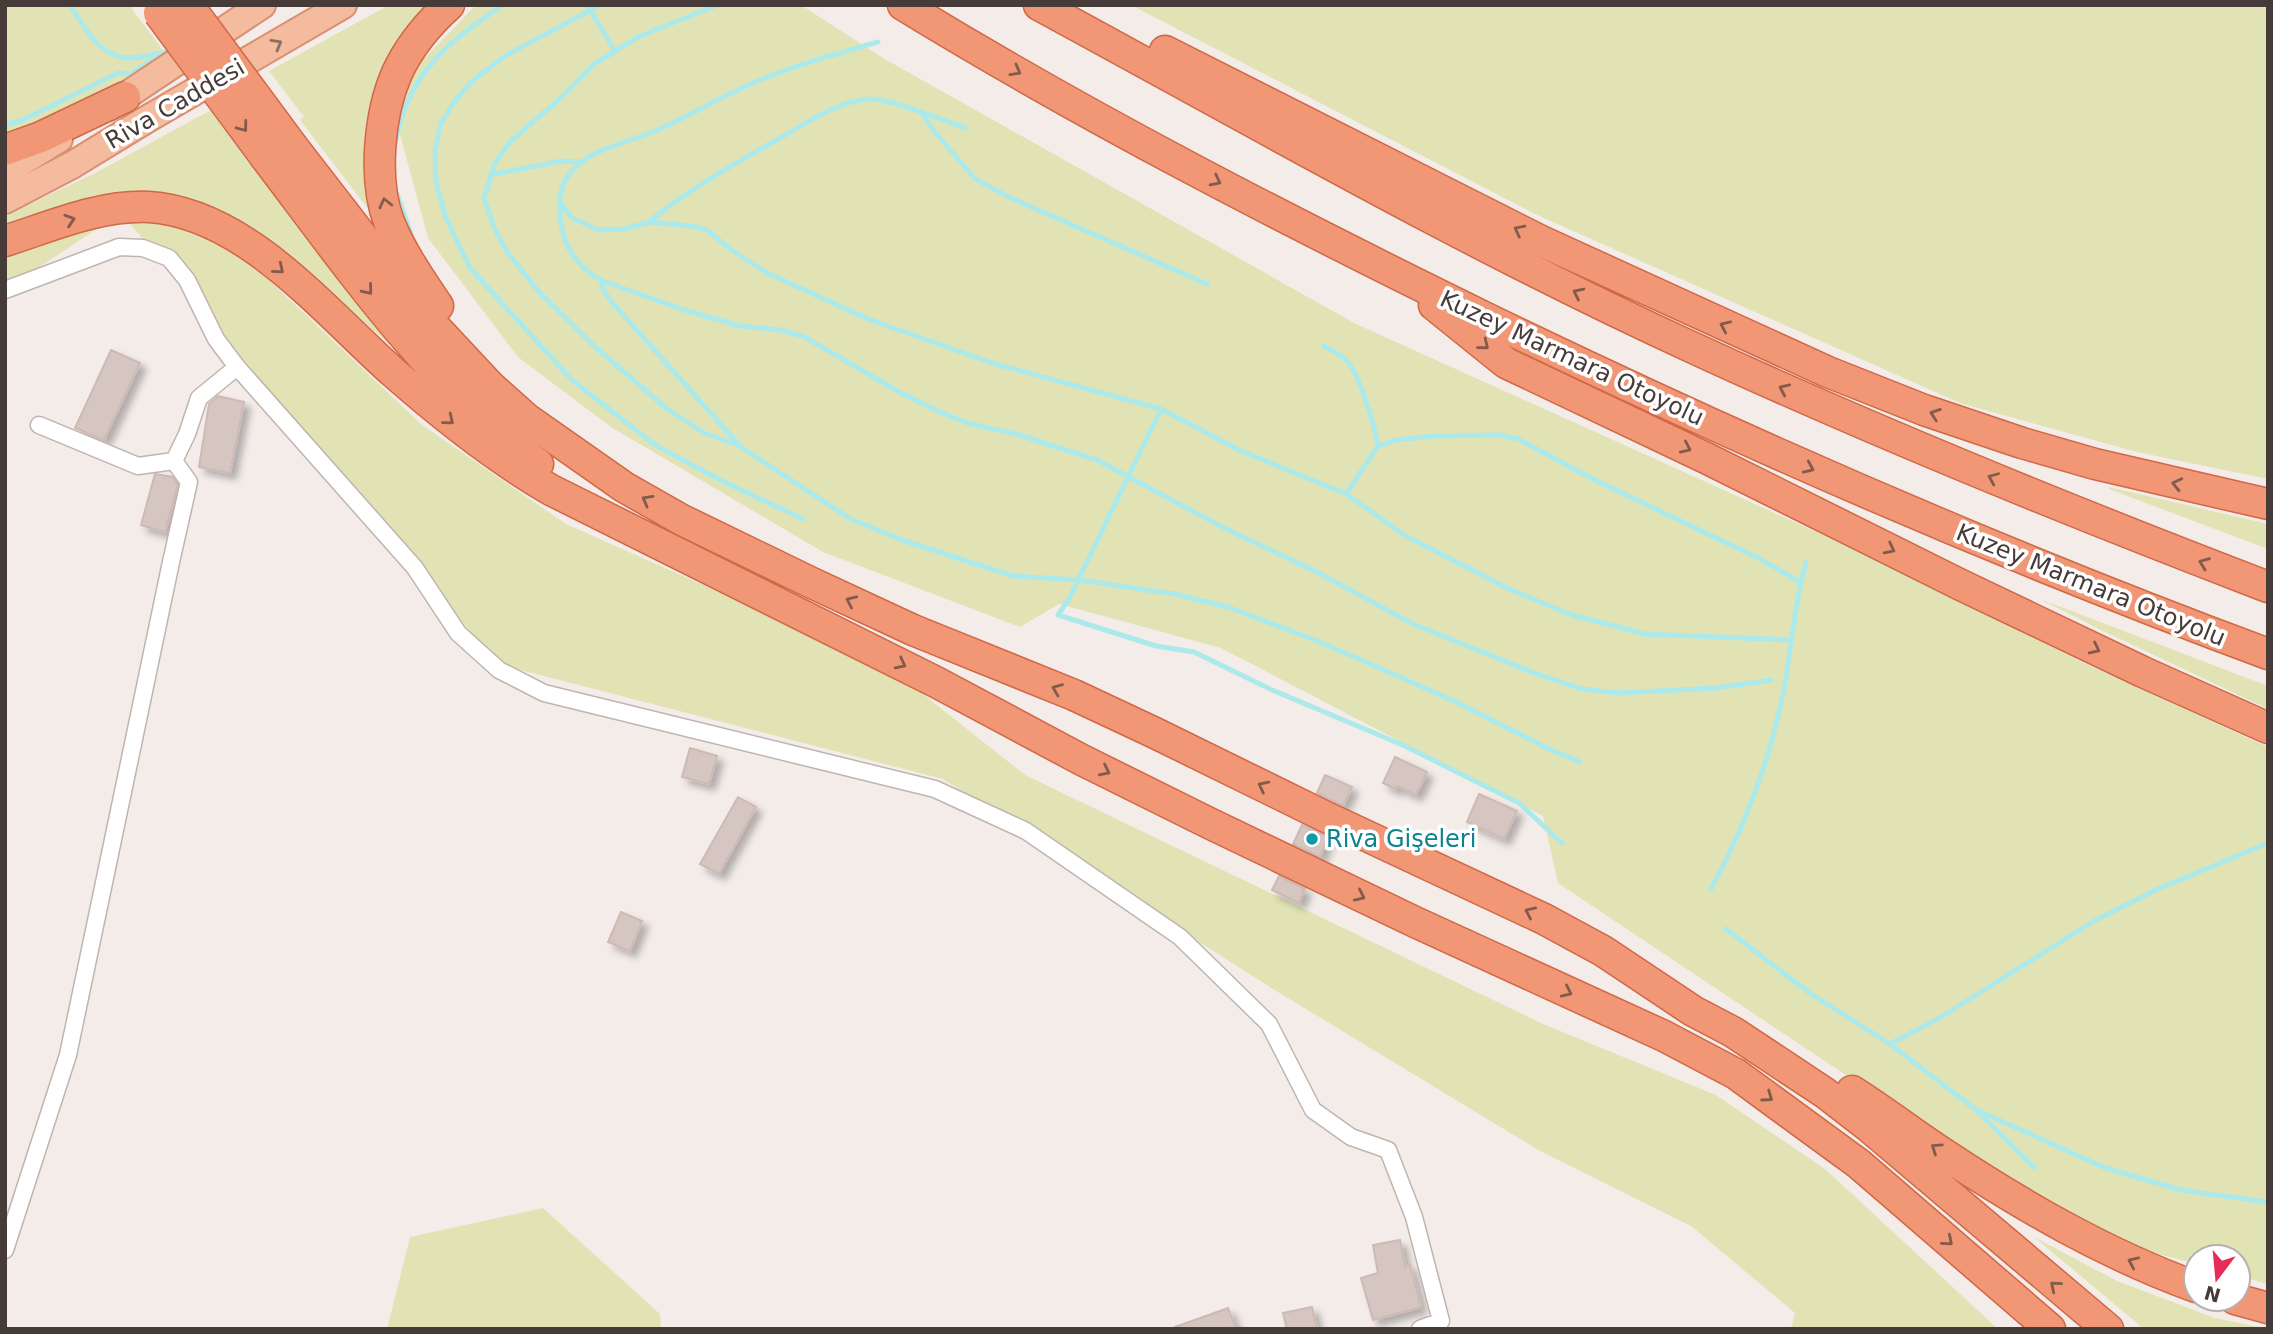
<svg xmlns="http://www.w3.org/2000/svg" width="2273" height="1334" font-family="'DejaVu Sans',sans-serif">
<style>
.green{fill:#e1e3b5}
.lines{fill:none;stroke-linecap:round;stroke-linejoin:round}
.stream{stroke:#abe9ea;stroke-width:5}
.building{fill:#d6c6c2;stroke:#ceb9b3;stroke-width:2;filter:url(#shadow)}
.minor-casing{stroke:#c1b4af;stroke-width:19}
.primary-casing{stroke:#d99070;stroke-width:30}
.motorway-casing{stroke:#d06746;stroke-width:33}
.minor{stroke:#fff;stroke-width:16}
.primary{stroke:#f5bb9f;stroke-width:26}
.motorway{stroke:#f19775;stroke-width:30}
.motorway-bridge-casing{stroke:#d06746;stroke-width:33;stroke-linecap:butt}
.motorway-bridge{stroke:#f19775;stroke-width:30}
.oneway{stroke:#8c6e61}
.oneway2{stroke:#825b4d}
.culture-dot{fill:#0f9aa8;stroke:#fff;stroke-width:2.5}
.labels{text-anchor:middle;stroke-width:7;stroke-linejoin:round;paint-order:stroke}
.street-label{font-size:24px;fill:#463b38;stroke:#fff}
.culture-label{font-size:24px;fill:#0d838f;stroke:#fff;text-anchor:start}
</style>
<defs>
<filter id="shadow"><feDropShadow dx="6" dy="6" stdDeviation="3.5" flood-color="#0004"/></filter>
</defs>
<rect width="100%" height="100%" fill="#f3ece9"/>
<path class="green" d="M 5,5 L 136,5 L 132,9 L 166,54 L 83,103 L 5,137 Z
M 389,5 L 430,5 C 384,47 353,116 368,179 C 373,198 382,216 388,235 L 300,120 L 304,117 L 269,71 Z
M 476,5 L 801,5 L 883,58 L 1356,324 L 1821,534 L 2090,666 L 2268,747 L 2268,1284 L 2238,1276 L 2238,1257 L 2196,1257 L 2196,1264 L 2151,1252 L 2006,1182 L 1558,883 L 1543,816 L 1221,648 L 1059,604 L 1020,627 L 823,552 L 611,427 L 518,357 L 428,238 L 399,131 L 410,73 Z
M 1131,5 L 2268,5 L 2268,479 L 2137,452 L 1960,403 L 1535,214 Z
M 211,110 L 440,389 L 271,240 L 268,241 L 150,192 L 120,192 L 81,200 L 5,228 L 5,216 L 99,171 Z
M 121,212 L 176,218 L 248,260 L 422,425 L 566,524 L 890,668 L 1025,775 L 1543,1024 L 1716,1095 L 1825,1169 L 1998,1329 L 1791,1329 L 1795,1313 L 1691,1226 L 1540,1151 L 1278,992 L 943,779 L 497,664 L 121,213 L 18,281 L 5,286 L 5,252 Z
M 2109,487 L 2268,524 L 2268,549 L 2109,489 Z
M 2040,599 L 2268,686 L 2268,709 L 2101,630 Z
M 543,1208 L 660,1314 L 661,1329 L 387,1329 L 410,1237 Z
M 2034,1237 L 2117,1281 L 2215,1318 L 2268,1329 L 2144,1329 Z"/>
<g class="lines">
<path class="stream" d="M 70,5 C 82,24 97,52 121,57 C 134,60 149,55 161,53
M 587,5 L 615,51
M 600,5 L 505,56 L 472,81 L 454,102 L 441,123 L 435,150 L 436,183 L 446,218 L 470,268 L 572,380 L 655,445 L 722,481 L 803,519
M 718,5 L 640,36 L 594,64 L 563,96 L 511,141 L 496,161 L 484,198 L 494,227 L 507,252 L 539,292 L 593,345 L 667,409 L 704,433 L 738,445
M 878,42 C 833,55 788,67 746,86 C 715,100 686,118 655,131 C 628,143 590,148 570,173 C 557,188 559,211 562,229 C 566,251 582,271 603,281 L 684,310 L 740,326 L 781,330 L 803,336 L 899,392 L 938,411 L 967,423 L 1016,434 L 1097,460 L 1226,529 L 1319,573 L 1411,623 L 1534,673 L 1582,689 L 1618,693 L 1716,688 L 1771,680
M 922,113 L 934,131 L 975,179 L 1011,198 L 1207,284
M 5,125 L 23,120 L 118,73 L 130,74 L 174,47
M 395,143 C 409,72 446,44 503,5
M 490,175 L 561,161 L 582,162
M 397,194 L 411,234
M 560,202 L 572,218 L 599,230 L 624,229 L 649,222 L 691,226 L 707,230 L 733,251 L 767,273 L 868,319 L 992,363 L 1161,409 L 1237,449 L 1346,494 L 1406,536 L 1511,590 L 1572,615 L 1645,634 L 1791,640
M 649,222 C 689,189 736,163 780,138 C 807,123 836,102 868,99 C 889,98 943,120 965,128
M 603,281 L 602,287 L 610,300 L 741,447 L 849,518 L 902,540 L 1013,576 L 1079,580 L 1174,594 L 1228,607 L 1320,642 L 1452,700 L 1553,751 L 1580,762
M 1324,346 C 1331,350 1342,355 1347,361 C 1361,378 1374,425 1378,446
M 1161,409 L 1069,599 L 1058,615 L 1156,646 L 1194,652 L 1270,689 L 1405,746 L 1519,803 L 1562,843
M 1346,494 L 1378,446 L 1397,440 L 1432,436 L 1499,435 L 1518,439 L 1591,478 L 1758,558 L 1800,582
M 1711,889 C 1743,830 1768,765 1782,699 C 1792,653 1793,607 1806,562
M 1726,929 L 1811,994 L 1890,1044 L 1975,1109 L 2034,1167
M 1890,1044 L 1941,1017 L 2094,921 L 2158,889 L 2268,843
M 1979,1111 L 2103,1167 L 2180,1190 L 2268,1202"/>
</g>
<path class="building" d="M 111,350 L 140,363 L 104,440 L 75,428 Z
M 218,396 L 244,402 L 230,473 L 199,467 L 209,404 Z
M 155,474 L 173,477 L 178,484 L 165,532 L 141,525 Z
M 690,748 L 717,756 L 709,784 L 682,777 Z
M 1395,757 L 1427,772 L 1416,795 L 1397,786 L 1395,789 L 1383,783 Z
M 1325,775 L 1352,787 L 1343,806 L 1317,793 Z
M 1479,794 L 1517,811 L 1504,839 L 1467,822 Z
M 738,797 L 756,807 L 719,874 L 700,864 Z
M 1302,825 L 1328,837 L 1320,857 L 1293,844 Z
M 1279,876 L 1305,889 L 1299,903 L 1272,890 Z
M 621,912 L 642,921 L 630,951 L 608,942 Z
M 1400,1240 L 1405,1266 L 1410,1265 L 1421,1307 L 1373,1320 L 1361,1278 L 1378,1273 L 1373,1245 Z
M 1312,1307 L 1317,1329 L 1287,1329 L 1283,1313 Z
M 1228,1308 L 1236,1329 L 1175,1329 L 1175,1327 Z"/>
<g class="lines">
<g class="minor-casing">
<path id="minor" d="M 5,290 L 119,247 L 143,248 L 169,258 L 187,280 L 216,339 L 237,367 L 415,568 L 458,633 L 499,670 L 544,693 L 935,789 L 1026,831 L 1180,937 L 1269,1024 L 1313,1110 L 1351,1137 L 1388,1150 L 1414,1217 L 1441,1321 L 1420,1329
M 39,425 L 138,466 L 174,461
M 5,1250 L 68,1055 L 171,562 L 189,482 L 174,461 L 187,434 L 199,398 L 237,367"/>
</g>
<g class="primary-casing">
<path id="primary" d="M 109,107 L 262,5
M 5,172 L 59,139
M 5,200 L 72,165 L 149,118 L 343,5"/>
</g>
<g class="motorway-casing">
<path id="motorway" d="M 903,5 C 1091,120 1288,221 1486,318 C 1742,442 2001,555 2268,654
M 1039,5 C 1253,121 1465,243 1687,345 C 1877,433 2072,512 2268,587
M 1165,51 L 1541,241 L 1828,372 L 1924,410 L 2022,443 L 2095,464 L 2268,504
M 293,147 L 419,310 L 490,386 L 527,419 L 624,487 L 682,520 L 812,583 L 913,630 L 1074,695 L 1155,733 L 1324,816 L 1544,919 L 1603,951 L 1693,1011 L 1733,1032 L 1825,1093 L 1869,1127 L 2108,1329
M 5,150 L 41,137 L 125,97
M 266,158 C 348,266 428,383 538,464
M 5,241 C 52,226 99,205 149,207 C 246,213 326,313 394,373 C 444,417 494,457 551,490 L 936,682 L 1082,760 L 1211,824 L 1415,922 L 1664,1036 L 1736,1074 L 1859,1164 L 2050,1329
M 1434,305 L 1506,363 L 1706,458 L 1961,585 L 2143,672 L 2268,728
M 438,306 C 420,279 401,252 389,222 C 373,180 379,114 397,73 C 409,47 428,24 449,5
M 1852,1091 C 1882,1110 1911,1132 1941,1152 C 2021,1205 2105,1254 2196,1287
M 2235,1299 L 2268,1308"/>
</g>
<use href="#minor" class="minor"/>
<use href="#primary" class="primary"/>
<use href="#motorway" class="motorway"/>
<g class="motorway-bridge-casing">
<path id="motorway-bridge" d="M 188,5 L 293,147
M 159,13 L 266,158"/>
</g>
<use href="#motorway-bridge" class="motorway-bridge"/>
</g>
<defs><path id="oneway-chevron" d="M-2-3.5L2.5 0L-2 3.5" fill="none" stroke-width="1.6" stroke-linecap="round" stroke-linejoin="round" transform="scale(1.75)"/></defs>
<use class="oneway" href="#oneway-chevron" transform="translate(277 44) rotate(-30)"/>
<g class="oneway2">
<use href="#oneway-chevron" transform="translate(1016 71) rotate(29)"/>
<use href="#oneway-chevron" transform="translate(243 127) rotate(53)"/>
<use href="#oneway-chevron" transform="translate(1216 181) rotate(27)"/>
<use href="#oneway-chevron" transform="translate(385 203) rotate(-103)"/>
<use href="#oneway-chevron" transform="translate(70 220) rotate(-18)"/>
<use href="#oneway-chevron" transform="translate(1519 230) rotate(-153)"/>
<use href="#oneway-chevron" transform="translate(279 269) rotate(40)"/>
<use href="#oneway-chevron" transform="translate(368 290) rotate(51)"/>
<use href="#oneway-chevron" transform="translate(1578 293) rotate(-154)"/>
<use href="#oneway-chevron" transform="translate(1725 326) rotate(-156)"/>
<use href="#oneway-chevron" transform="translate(1484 345) rotate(39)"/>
<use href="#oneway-chevron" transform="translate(1784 389) rotate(-156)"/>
<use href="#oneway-chevron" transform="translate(1935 414) rotate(-161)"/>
<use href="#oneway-chevron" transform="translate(449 420) rotate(39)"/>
<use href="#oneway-chevron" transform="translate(1686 448) rotate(25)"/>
<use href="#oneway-chevron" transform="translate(1809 468) rotate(24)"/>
<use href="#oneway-chevron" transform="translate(1993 478) rotate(-157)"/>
<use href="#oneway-chevron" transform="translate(2177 484) rotate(-167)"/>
<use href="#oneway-chevron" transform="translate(647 500) rotate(-151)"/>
<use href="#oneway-chevron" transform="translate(1890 549) rotate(27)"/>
<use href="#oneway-chevron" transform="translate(2204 563) rotate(-159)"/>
<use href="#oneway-chevron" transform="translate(851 601) rotate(-155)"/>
<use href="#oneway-chevron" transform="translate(2095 649) rotate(26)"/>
<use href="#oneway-chevron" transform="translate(901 664) rotate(27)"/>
<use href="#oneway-chevron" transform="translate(1057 689) rotate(-158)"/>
<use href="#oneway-chevron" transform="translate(1105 771) rotate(26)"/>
<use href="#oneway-chevron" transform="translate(1263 786) rotate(-153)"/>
<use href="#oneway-chevron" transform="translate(1360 896) rotate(25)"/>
<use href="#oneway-chevron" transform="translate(1530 912) rotate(-155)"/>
<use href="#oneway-chevron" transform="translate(1567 992) rotate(25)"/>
<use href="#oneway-chevron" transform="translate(1768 1097) rotate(35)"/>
<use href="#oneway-chevron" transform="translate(1936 1148) rotate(-146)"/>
<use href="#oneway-chevron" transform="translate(1948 1241) rotate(41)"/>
<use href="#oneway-chevron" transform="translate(2133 1262) rotate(-156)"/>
<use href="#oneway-chevron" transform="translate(2055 1286) rotate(-140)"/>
</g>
<circle class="culture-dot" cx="1312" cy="839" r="7"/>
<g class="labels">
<g class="street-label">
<text transform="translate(175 104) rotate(-30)" y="8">Riva Caddesi</text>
<text transform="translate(1572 358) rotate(25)" y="8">Kuzey Marmara Otoyolu</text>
<text transform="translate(2091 585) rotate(22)" y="8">Kuzey Marmara Otoyolu</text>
</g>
<g class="culture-label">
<text x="1326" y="847">Riva Gişeleri</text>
</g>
</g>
<rect width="2273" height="1334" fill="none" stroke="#463b38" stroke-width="14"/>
<g transform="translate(2217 1278) rotate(196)"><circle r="33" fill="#ffffff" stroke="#b5b1af" stroke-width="2"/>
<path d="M0-5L12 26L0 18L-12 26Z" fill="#e72c5a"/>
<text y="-10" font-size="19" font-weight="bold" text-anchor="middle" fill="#463b38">N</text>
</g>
</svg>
